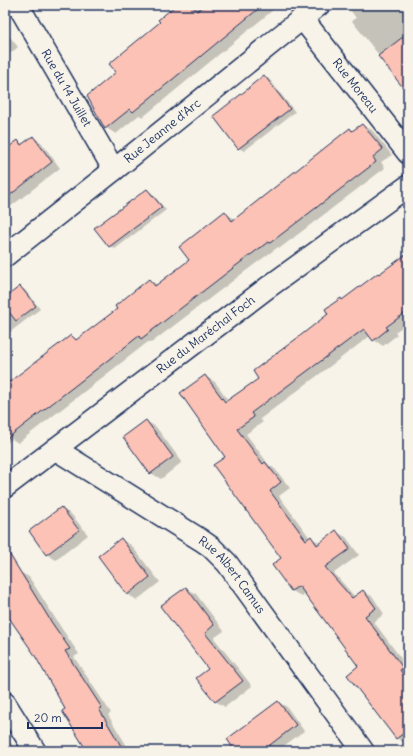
<svg xmlns="http://www.w3.org/2000/svg" width="413" height="756" font-family="Delius,sans-serif">
<style>
.shadow{fill:#0003}
.building{fill:#fcc2b5;stroke:#1b2f5e}
.lines{fill:none;stroke-linecap:round;stroke-linejoin:round}
.street-casing{stroke:#1b2f5e;stroke-width:24}
.street{stroke:#f7f3e8;stroke-width:21}
.labels{text-anchor:middle;stroke-width:3.5;stroke-linejoin:round;paint-order:stroke}
.street-label{font-size:12px;fill:#1b2f5e;stroke:#f7f3e8}
</style>
<rect width="100%" height="100%" fill="#f7f3e8"/>
<filter id="ink" filterUnits="userSpaceOnUse"><feTurbulence type="fractalNoise" baseFrequency=".025" numOctaves="2"/><feDisplacementMap in="SourceGraphic" scale="8" xChannelSelector="R" yChannelSelector="G"/><feConvolveMatrix kernelMatrix="1 2 1 2 8 2 1 2 1" color-interpolation-filters="sRGB"/></filter>
<g filter="url(#ink)">
<path class="shadow" d="M 189,5 L 279,5 L 143,117 L 139,115 L 116,134 L 106,128 L 118,73 Z
M 350,5 L 399,5 L 408,18 L 408,92 L 352,21 L 356,18 L 348,7 Z
M 5,31 L 18,47 L 5,58 Z
M 264,76 L 269,79 L 295,112 L 244,151 L 239,148 Z
M 362,125 L 372,130 L 392,155 L 381,162 L 385,168 L 280,248 L 278,247 L 247,270 L 151,343 L 148,342 L 18,443 L 12,439 L 5,445 L 5,387 L 72,336 L 78,340 L 118,309 L 149,280 L 158,285 L 190,260 L 225,213 L 235,219 L 350,129 L 353,131 Z
M 33,137 L 41,142 L 60,168 L 5,211 L 5,151 L 18,141 L 23,144 Z
M 147,190 L 152,193 L 166,210 L 115,249 L 110,246 Z
M 408,254 L 408,323 L 395,332 L 397,335 L 383,346 L 374,340 L 370,336 L 260,419 L 263,422 L 246,434 L 269,465 L 275,469 L 290,488 L 279,496 L 310,538 L 311,538 L 321,543 L 336,532 L 346,537 L 359,555 L 334,573 L 355,597 L 363,591 L 373,597 L 384,614 L 374,622 L 408,668 L 408,742 L 406,744 L 397,738 L 359,667 L 305,593 L 301,596 L 292,591 L 273,565 L 282,558 L 226,457 L 205,376 L 215,382 L 229,401 L 260,379 L 343,301 Z
M 20,287 L 25,290 L 40,309 L 5,336 L 5,299 Z
M 146,421 L 156,427 L 182,462 L 161,479 L 151,473 Z
M 61,508 L 71,514 L 88,535 L 56,560 L 46,554 Z
M 121,540 L 131,545 L 160,582 L 137,600 L 127,594 Z
M 5,564 L 29,577 L 62,629 L 79,654 L 74,657 L 111,713 L 108,715 L 130,751 L 88,751 L 67,710 L 35,654 L 5,612 Z
M 186,588 L 196,594 L 224,631 L 214,638 L 252,686 L 225,707 L 215,701 L 209,669 Z
M 278,702 L 287,707 L 304,731 L 277,751 L 236,751 Z
M 5,733 L 16,751 L 5,751 Z"/>
<path class="building" d="M 176,5 L 192,5 L 197,11 L 205,5 L 263,5 L 133,112 L 130,109 L 105,129 L 87,96 L 116,72 L 109,64 L 160,22 L 158,20 Z
M 408,33 L 408,94 L 378,56 Z
M 264,75 L 290,109 L 238,149 L 213,116 L 249,88 L 248,88 Z
M 362,124 L 383,149 L 373,157 L 376,162 L 270,243 L 268,242 L 237,265 L 141,339 L 139,336 L 5,440 L 5,385 L 71,335 L 76,340 L 117,309 L 115,306 L 149,279 L 155,286 L 189,260 L 179,247 L 225,211 L 232,221 L 350,128 L 352,131 Z
M 33,136 L 52,162 L 5,199 L 5,150 L 18,140 L 21,145 Z
M 147,189 L 162,207 L 109,247 L 94,228 Z
M 408,253 L 408,311 L 386,327 L 388,329 L 373,341 L 364,329 L 251,413 L 254,417 L 237,429 L 263,464 L 265,462 L 281,482 L 270,491 L 306,540 L 311,536 L 317,545 L 336,530 L 350,549 L 325,567 L 352,598 L 363,590 L 376,608 L 365,616 L 403,668 L 400,670 L 408,681 L 408,730 L 396,739 L 347,675 L 358,666 L 328,625 L 299,586 L 291,591 L 272,565 L 281,558 L 213,465 L 225,457 L 180,393 L 205,375 L 225,402 L 258,379 L 253,371 L 296,339 L 328,314 L 325,309 L 341,298 L 342,300 L 378,273 L 379,274 Z
M 20,286 L 36,306 L 16,321 L 5,307 L 5,298 Z
M 146,420 L 173,457 L 150,474 L 123,437 Z
M 61,507 L 79,530 L 46,555 L 29,531 Z
M 121,538 L 150,577 L 127,595 L 98,556 Z
M 5,547 L 52,623 L 70,649 L 65,651 L 102,708 L 99,709 L 124,751 L 87,751 L 62,711 L 65,709 L 34,654 L 5,612 Z
M 186,587 L 214,625 L 205,633 L 243,681 L 215,702 L 196,678 L 208,669 L 160,606 Z
M 278,701 L 296,725 L 262,751 L 235,751 L 227,739 Z"/>
<g class="lines">
<g class="street-casing">
<g id="street">
<path id="s1" d="M 18,5 L 114,170"/>
<path id="s2" d="M 302,18 L 408,153"/>
<path id="s3" d="M 5,256 L 114,170 L 319,5"/>
<path id="s4" d="M 55,449 L 201,540 L 211,547 L 227,563 L 363,751"/>
<path id="s5" d="M 5,487 L 267,288 L 408,186"/>
<path d="M 5,703 L 35,751"/>
</g>
</g>
<use href="#street" class="street"/>
</g>
</g>
<g class="labels">
<g class="street-label">
<text dy="4" stroke="none"><textPath href="#s2" startOffset="86">Rue Moreau</textPath></text>
<text dy="4" stroke="none"><textPath href="#s1" startOffset="96">Rue du 14 Juillet</textPath></text>
<text dy="4" stroke="none"><textPath href="#s3" startOffset="201">Rue Jeanne d'Arc</textPath></text>
<text dy="4" stroke="none"><textPath href="#s5" startOffset="252">Rue du Maréchal Foch</textPath></text>
<text dy="4" stroke="none"><textPath href="#s4" startOffset="219">Rue Albert Camus</textPath></text>
</g>
</g>
<rect width="413" height="756" fill="none" stroke="#f7f3e8" stroke-width="20"/>
<rect x="10" y="10" width="393" height="736" fill="none" stroke="#1b2f5e" stroke-width="1.5" filter="url(#ink)"/>
<path d="M28 722v6h74v-6" fill="none" stroke="#1b2f5e" stroke-width="2"/>
<text x="34" y="722" font-size="12" fill="#1b2f5e" stroke="#f7f3e8" stroke-width="3" paint-order="stroke">20 m</text>
</svg>
